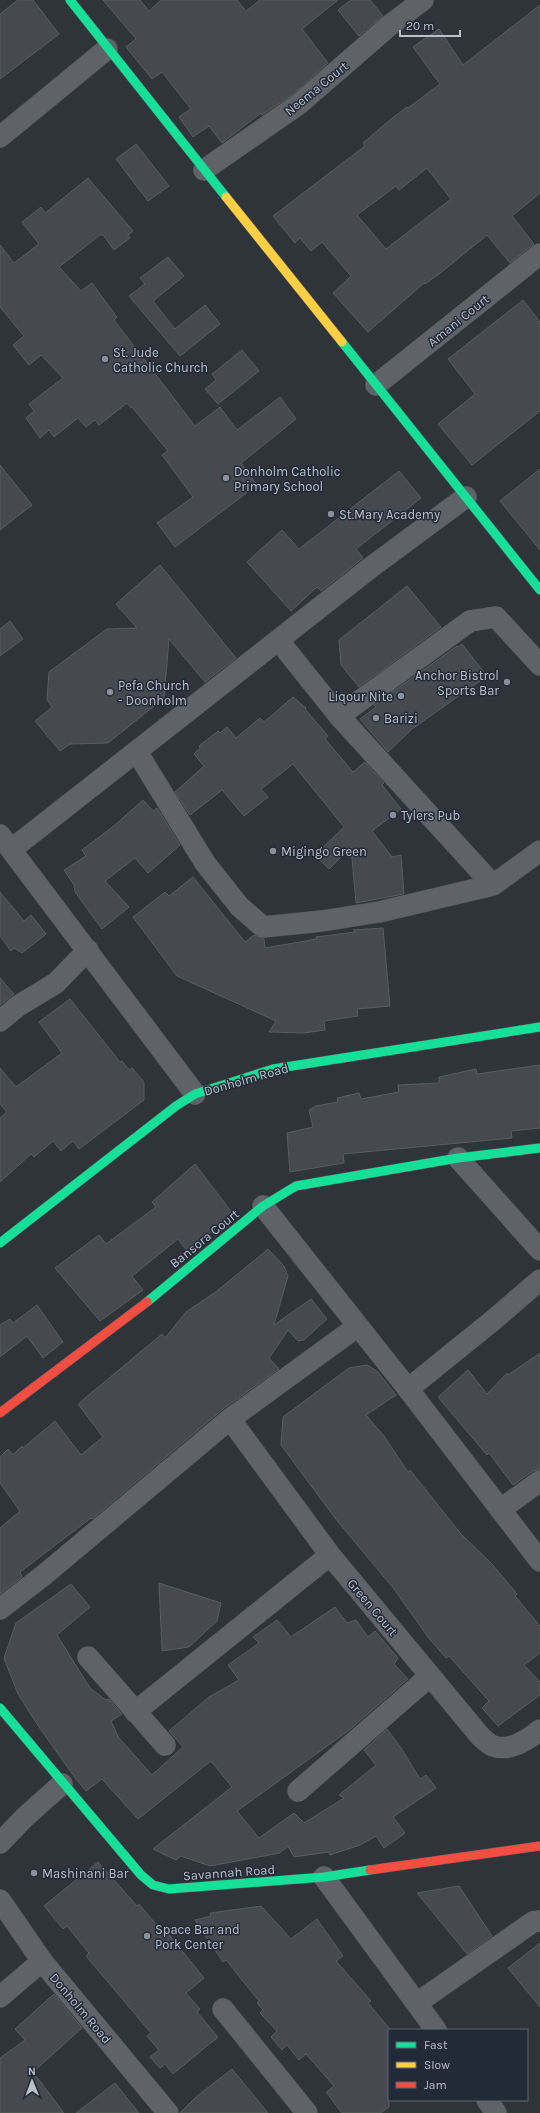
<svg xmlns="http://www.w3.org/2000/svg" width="540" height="2113" font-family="Karla,sans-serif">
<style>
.building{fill:#464a50;stroke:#585c63;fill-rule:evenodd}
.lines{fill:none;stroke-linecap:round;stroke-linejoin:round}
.street-casing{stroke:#4b4f54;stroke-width:22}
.fast-casing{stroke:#4b4f54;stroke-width:10}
.slow-casing{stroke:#4b4f54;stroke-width:10}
.jam-casing{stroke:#4b4f54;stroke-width:10}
.street{stroke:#606269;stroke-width:21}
.fast{stroke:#16e098;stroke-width:9}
.slow{stroke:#ffcf43;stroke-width:9}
.jam{stroke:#f24e42;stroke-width:9}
.poi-dot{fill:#8a8f99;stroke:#222a37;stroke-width:1.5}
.labels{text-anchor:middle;stroke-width:3;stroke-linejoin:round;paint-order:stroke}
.street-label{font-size:13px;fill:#bbc0cb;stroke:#222a37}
.poi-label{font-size:13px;fill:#bbc0cb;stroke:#222a37;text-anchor:start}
</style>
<rect width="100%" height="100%" fill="#2f343b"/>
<path class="building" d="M 18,0 L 33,0 L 59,34 L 0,79 L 0,14 Z
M 103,0 L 140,0 L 149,11 L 161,0 L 237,0 L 246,11 L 260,0 L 338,0 L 302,29 L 328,63 L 292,95 L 262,115 L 261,113 L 222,143 L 209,126 L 193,137 L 179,117 L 191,109 L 162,72 L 152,79 L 126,47 L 136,39 Z
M 351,0 L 370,0 L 383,16 L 359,36 L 338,10 Z
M 540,5 L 540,193 L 512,216 L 534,244 L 510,263 L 487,235 L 439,274 L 425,284 L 424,283 L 368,332 L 333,293 L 351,276 L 322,242 L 311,251 L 300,238 L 295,243 L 273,216 L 365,146 L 363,143 L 391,119 L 407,107 L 408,108 L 440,84 L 413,47 L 439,29 L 463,65 ZM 427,168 L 451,199 L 386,249 L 357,215 L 396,186 L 399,190 Z
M 136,144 L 169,186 L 148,201 L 116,159 Z
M 88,178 L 133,231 L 128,235 L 130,238 L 114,250 L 103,235 L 100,235 L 59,267 L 81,291 L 92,283 L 117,317 L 114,320 L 195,426 L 220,407 L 237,430 L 280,397 L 296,419 L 241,463 L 257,485 L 175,547 L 157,523 L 193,497 L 162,455 L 168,451 L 132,407 L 131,408 L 127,403 L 99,425 L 95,420 L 86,427 L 78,418 L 54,437 L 49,430 L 40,438 L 26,418 L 34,411 L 29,404 L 63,378 L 41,355 L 29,365 L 13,345 L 24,336 L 0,307 L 0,245 L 14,263 L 39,244 L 22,222 L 41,207 L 45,213 Z
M 168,257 L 184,276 L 153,301 L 175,329 L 205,305 L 220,324 L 180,356 L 129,296 L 145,284 L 140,278 Z
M 523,300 L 540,322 L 540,411 L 472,465 L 438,424 L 475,394 L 448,359 Z
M 242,350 L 259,371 L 218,404 L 205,389 L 216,380 L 212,374 Z
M 0,465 L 32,505 L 0,530 Z
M 540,469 L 540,550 L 500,501 Z
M 399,471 L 421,498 L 356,549 L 363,558 L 321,591 L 317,587 L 291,611 L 247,562 L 282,530 L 299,549 Z
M 160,565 L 236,658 L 205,682 L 169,639 L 164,698 L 108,743 L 70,744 L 60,751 L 35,721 L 52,707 L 47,700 L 49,672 L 107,629 L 137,628 L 116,604 Z
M 407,586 L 441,627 L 359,687 L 341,665 L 339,640 Z
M 10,621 L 23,639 L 0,656 L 0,629 Z
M 462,644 L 487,676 L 412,729 L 388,752 L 360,719 L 376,707 L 374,705 L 457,646 L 458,647 Z
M 293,697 L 306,708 L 305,709 L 328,736 L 325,739 L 353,772 L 365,762 L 384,783 L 382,785 L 401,809 L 372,831 L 392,857 L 401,855 L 404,894 L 356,903 L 351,847 L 329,869 L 315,855 L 344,827 L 293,764 L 261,789 L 268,797 L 244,816 L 222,790 L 190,815 L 175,792 L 204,766 L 194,754 L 200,748 L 199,746 L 218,731 L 220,733 L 227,727 L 236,738 L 260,718 L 264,722 Z
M 143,800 L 153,811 L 157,808 L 180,845 L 148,873 L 135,858 L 105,881 L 129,907 L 102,929 L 75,892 L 74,885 L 64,870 L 86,856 L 82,850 L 115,825 Z
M 193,877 L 245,942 L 254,935 L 264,939 L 265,948 L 317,939 L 316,937 L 355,932 L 353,930 L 383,928 L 390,1006 L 357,1009 L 358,1016 L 324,1021 L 325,1030 L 304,1033 L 269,1032 L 276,1021 L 177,976 L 133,917 L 165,892 L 169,896 Z
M 0,892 L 24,921 L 31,915 L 46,934 L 22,953 L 14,948 L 11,951 L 0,936 Z
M 0,978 L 14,994 L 0,1005 Z
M 70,999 L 120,1062 L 122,1061 L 129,1070 L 132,1068 L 144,1082 L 144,1100 L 79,1149 L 73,1141 L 61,1151 L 53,1141 L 34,1157 L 31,1154 L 0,1182 L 0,1118 L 7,1112 L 0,1104 L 0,1068 L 16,1087 L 62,1053 L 39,1022 Z
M 540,1065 L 540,1128 L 511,1131 L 512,1138 L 343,1154 L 344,1163 L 290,1172 L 287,1133 L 313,1127 L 309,1110 L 316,1106 L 338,1102 L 337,1098 L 359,1093 L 361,1099 L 399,1092 L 398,1085 L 439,1083 L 439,1077 L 476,1069 L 477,1074 Z
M 195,1164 L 233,1214 L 187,1251 L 178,1239 L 132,1276 L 143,1290 L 100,1321 L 55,1268 L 99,1235 L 106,1244 L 156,1207 L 152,1202 Z
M 268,1249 L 284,1266 L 288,1276 L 274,1325 L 311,1299 L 327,1319 L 304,1340 L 298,1341 L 288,1330 L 269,1358 L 279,1369 L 223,1409 L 92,1519 L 91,1518 L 20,1572 L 22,1577 L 0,1594 L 0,1528 L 20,1511 L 0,1483 L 0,1457 L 8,1449 L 13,1455 L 22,1446 L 23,1448 L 55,1421 L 81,1455 L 103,1437 L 78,1404 L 162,1334 L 165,1338 L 186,1312 L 217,1291 Z
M 37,1305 L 63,1342 L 43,1358 L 27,1336 L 0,1357 L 0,1325 L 10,1319 L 13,1323 Z
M 540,1353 L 540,1469 L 533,1471 L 513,1485 L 489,1453 L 487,1455 L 438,1397 L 468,1370 L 487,1394 L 507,1373 L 508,1375 Z
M 367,1365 L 377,1371 L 396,1395 L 366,1415 L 384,1436 L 408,1472 L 410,1470 L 461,1534 L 492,1564 L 517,1594 L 515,1596 L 540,1626 L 540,1653 L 524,1665 L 540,1682 L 540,1695 L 498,1726 L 482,1708 L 489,1701 L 449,1656 L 446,1658 L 428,1637 L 394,1589 L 335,1518 L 281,1445 L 283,1417 L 349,1368 Z
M 159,1583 L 221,1603 L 217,1621 L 189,1647 L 162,1651 Z
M 71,1584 L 90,1607 L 57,1635 L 90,1688 L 106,1700 L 109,1699 L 122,1714 L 111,1721 L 119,1738 L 152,1775 L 183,1747 L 169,1731 L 209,1697 L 239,1680 L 228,1665 L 259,1643 L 253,1637 L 277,1620 L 291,1637 L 335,1607 L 347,1623 L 356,1620 L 368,1637 L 375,1631 L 398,1658 L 394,1664 L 408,1679 L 348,1731 L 237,1811 L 259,1838 L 294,1813 L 304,1823 L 344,1798 L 339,1795 L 376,1765 L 364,1750 L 387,1729 L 401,1748 L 420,1779 L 426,1775 L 436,1788 L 393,1817 L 405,1833 L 384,1848 L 376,1836 L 360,1845 L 330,1855 L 329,1852 L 294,1857 L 288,1846 L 280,1853 L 210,1866 L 181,1856 L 176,1860 L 153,1849 L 232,1787 L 211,1761 L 138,1819 L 102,1779 L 86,1791 L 76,1779 L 39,1727 L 18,1694 L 4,1658 L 16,1623 Z
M 98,1862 L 137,1906 L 139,1904 L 159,1928 L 162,1926 L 204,1978 L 186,1993 L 200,2009 L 197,2012 L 218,2037 L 173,2074 L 165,2064 L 160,2068 L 150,2057 L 159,2050 L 147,2036 L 151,2033 L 86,1956 L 89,1953 L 67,1926 L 63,1929 L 44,1906 Z
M 459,1886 L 492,1936 L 467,1954 L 417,1893 Z
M 261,1906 L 291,1939 L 317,1919 L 343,1956 L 336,1961 L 371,2001 L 368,2003 L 389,2028 L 389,2107 L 381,2113 L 342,2113 L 326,2092 L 334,2086 L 306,2054 L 299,2060 L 287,2045 L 282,2050 L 271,2037 L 277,2031 L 260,2013 L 263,2010 L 257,2003 L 259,2001 L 226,1960 L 223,1962 L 195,1920 L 211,1916 L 210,1913 Z
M 540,1943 L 540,2007 L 508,1968 Z
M 54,1994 L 82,2028 L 33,2072 L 64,2113 L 0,2113 L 0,2058 L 25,2040 L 15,2029 Z
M 232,2069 L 268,2113 L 180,2113 L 196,2097 Z
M 115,2083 L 139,2113 L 76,2113 Z"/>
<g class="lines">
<g class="street-casing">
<path id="street" d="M 0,137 L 107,49
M 204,170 L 299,104 L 390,25 L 423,0
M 376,385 L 540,254
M 279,641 L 339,716 L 493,885
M 339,716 L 470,621 L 496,617 L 540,665
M 137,752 L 205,863 L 239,906 L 263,927 L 322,921 L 379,912 L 493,885 L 540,851
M 0,835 L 195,1094
M 12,849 L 370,568 L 466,497
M 0,1021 L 18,1006 L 56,983 L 88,950
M 458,1158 L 540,1250
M 263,1206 L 408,1389 L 540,1561
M 408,1389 L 491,1322 L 540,1280
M 230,1419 L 330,1555 L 480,1736 C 484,1739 488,1744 493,1746 C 510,1752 527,1740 540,1730
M 501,1509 L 540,1481
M 0,1609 L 44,1575 L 230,1419 L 358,1326
M 88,1657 L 165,1745
M 135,1712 L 330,1555
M 298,1791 L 430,1676
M 0,1843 L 25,1817 L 62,1784
M 324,1877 L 436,2030
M 0,1900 L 42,1961 L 168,2113
M 0,1997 L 42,1961
M 417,2003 L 533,1922 L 540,1921
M 223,2009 L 307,2113
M 487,2100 L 496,2113"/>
</g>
<g class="fast-casing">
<path id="fast" d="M 70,0 L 226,197
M 342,342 L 540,590
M 0,1243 L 176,1106 L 195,1094 L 273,1069 L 540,1027
M 147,1302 L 263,1206 L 296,1186 L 458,1158 L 540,1148
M 0,1708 L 141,1875 L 153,1885 L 169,1889 L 324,1877 L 370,1870"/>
</g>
<g class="slow-casing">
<path id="slow" d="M 226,197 L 342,342"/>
</g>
<g class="jam-casing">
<path id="jam" d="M 0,1413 L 147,1302
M 370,1870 L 540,1846"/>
</g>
<use href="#street" class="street"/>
<use href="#fast" class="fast"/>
<use href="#slow" class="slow"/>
<use href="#jam" class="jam"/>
</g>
<g class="poi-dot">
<circle cx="105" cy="359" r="4"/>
<circle cx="226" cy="478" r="4"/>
<circle cx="331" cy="514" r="4"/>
<circle cx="507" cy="682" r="4"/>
<circle cx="110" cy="692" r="4"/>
<circle cx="401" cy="696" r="4"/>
<circle cx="376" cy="718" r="4"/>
<circle cx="393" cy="815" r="4"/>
<circle cx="273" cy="851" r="4"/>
<circle cx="34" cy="1873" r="4"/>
<circle cx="147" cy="1936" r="4"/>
</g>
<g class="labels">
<g class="street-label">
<text transform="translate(316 88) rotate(-39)" y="5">Neema Court</text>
<text transform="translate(458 320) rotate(-39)" y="5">Amani Court</text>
<text transform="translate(246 1079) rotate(-16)" y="5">Donholm Road</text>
<text transform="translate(204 1238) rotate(-39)" y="5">Bansora Court</text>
<text transform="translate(373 1607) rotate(50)" y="5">Green Court</text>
<text transform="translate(229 1872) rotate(-4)" y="5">Savannah Road</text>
<text transform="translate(81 2008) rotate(50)" y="5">Donholm Road</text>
</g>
<g class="poi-label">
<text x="113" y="357">St. Jude<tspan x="113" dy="15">Catholic Church</tspan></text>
<text x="234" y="476">Donholm Catholic<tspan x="234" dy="15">Primary School</tspan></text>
<text x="339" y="519">St.Mary Academy</text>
<text x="499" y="680" text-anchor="end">Anchor Bistrol<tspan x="499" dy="15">Sports Bar</tspan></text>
<text x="118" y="690">Pefa Church<tspan x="118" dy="15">- Doonholm</tspan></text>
<text x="393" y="701" text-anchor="end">Liqour Nite</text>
<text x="384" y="723">Barizi</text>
<text x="401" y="820">Tylers Pub</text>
<text x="281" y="856">Migingo Green</text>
<text x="42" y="1878">Mashinani Bar</text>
<text x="155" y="1934">Space Bar and<tspan x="155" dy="15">Pork Center</tspan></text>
</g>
</g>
<rect x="388" y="2029" width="140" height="72" fill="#222a37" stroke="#5f6672"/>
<rect x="396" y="2042" width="20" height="6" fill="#16e098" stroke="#5f6672"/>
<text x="424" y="2049" font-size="12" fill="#bbc0cb">Fast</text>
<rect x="396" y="2062" width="20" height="6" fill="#ffcf43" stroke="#5f6672"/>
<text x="424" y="2069" font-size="12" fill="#bbc0cb">Slow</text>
<rect x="396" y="2082" width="20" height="6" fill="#f24e42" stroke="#5f6672"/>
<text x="424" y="2089" font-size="12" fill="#bbc0cb">Jam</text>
<g transform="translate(32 2081) rotate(359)" stroke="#222a37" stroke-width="3" paint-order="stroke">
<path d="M0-3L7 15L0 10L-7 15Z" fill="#bbc0cb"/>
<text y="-6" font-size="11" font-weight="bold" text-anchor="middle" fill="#bbc0cb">N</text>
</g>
<path d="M400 30v6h60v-6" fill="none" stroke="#bbc0cb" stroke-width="2"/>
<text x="406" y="30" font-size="12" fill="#bbc0cb" stroke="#222a37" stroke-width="3" paint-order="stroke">20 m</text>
</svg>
